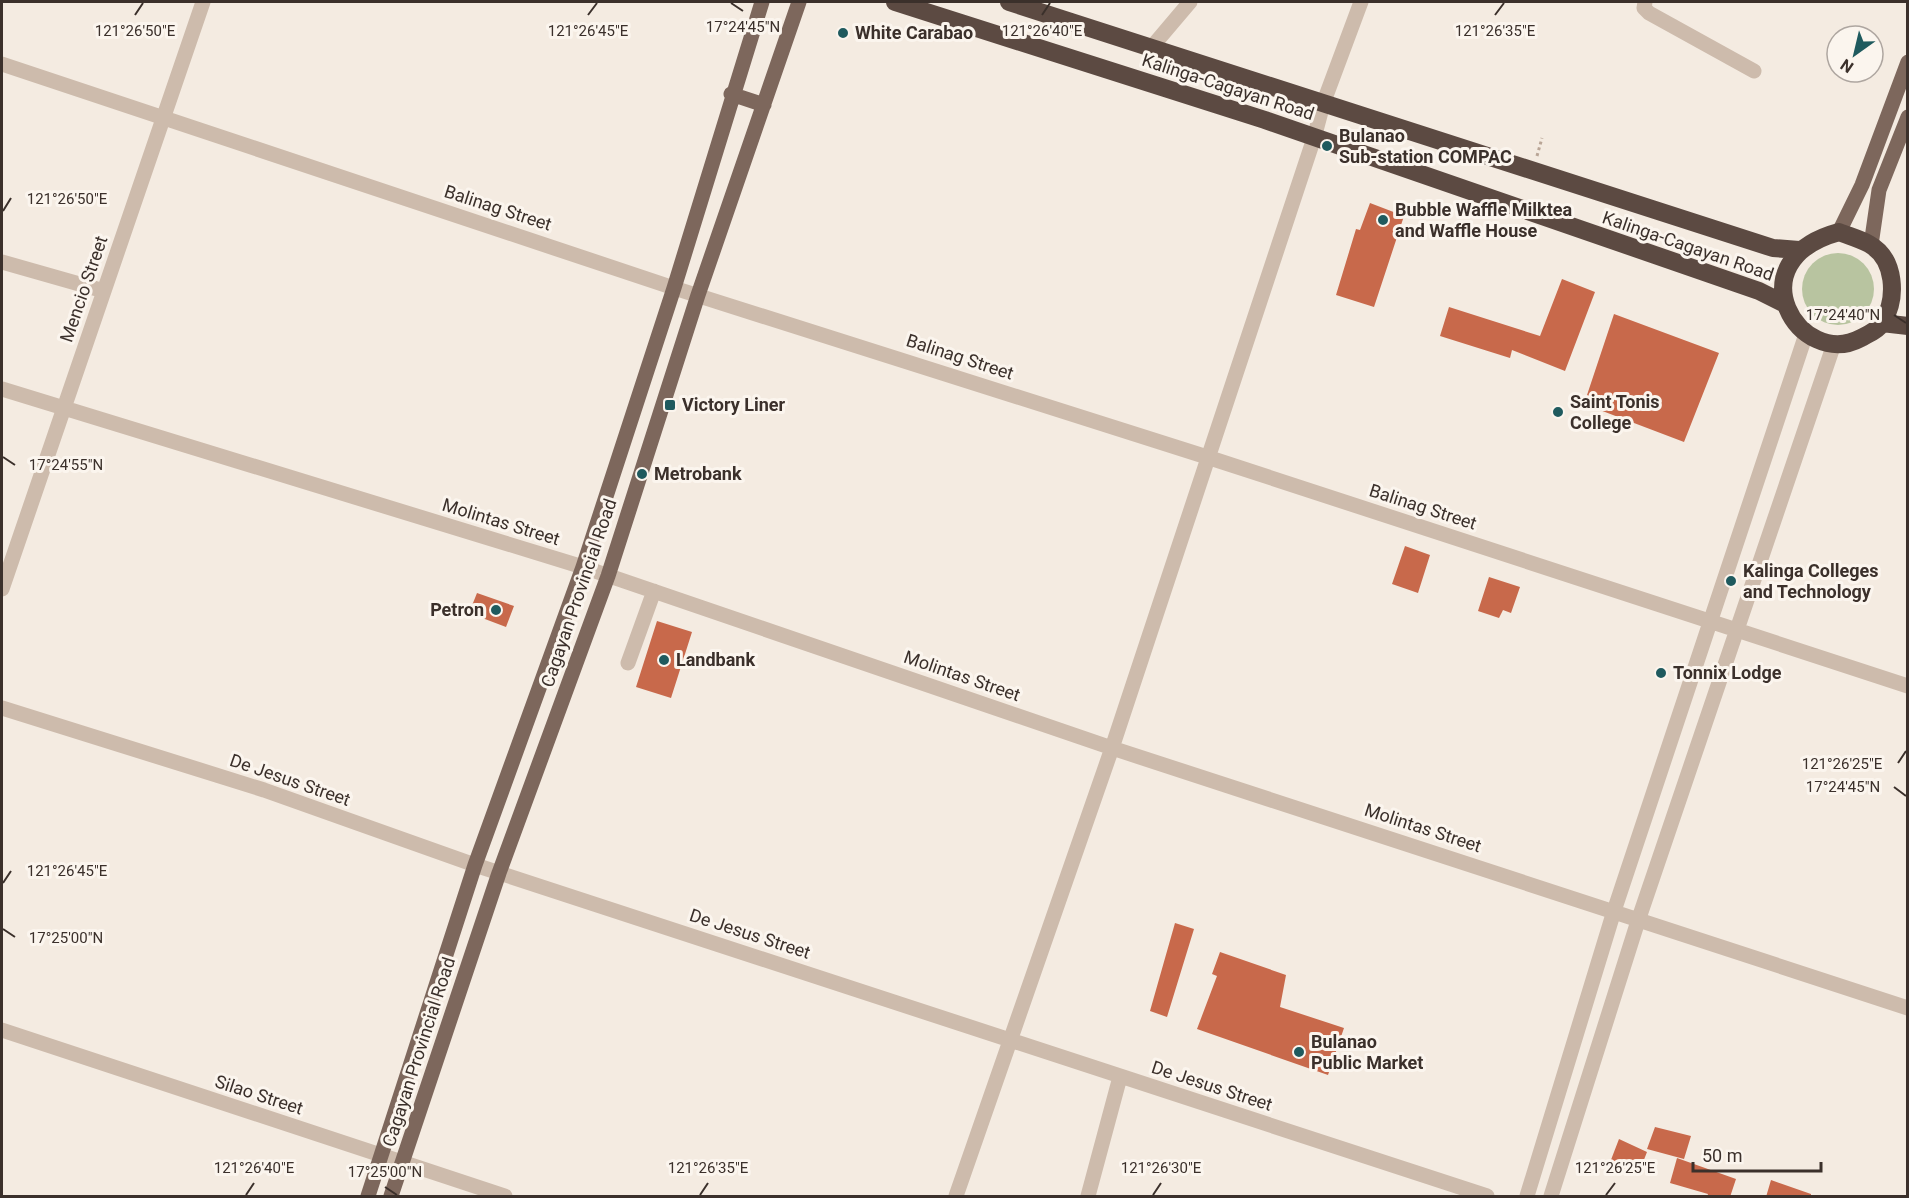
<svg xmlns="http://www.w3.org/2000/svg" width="1909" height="1198" font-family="Roboto,sans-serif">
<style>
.green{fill:#b8c4a0}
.building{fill:#c8694b}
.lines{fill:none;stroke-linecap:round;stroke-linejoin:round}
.path{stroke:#b9a596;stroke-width:3;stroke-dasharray:3 3;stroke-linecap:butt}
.minor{stroke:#cdbbac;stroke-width:15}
.major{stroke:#7d675c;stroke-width:15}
.highway{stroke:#5c4a42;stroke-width:18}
.ticks{fill:none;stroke:#3b302b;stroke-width:2}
.poi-dot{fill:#1f5a5e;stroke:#fbf5ee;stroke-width:2}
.labels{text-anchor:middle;stroke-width:6;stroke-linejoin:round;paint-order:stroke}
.poi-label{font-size:18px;font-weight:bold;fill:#3b302b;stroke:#fbf5ee;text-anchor:start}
.street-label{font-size:18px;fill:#3b302b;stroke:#fbf5ee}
.ticks-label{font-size:15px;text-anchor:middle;fill:#3b302b;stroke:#fbf5ee;stroke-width:6;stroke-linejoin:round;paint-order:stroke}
</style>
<rect width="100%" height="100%" fill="#f4ebe1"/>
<path class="green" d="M1802 289a36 36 0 1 1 72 0a36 36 0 1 1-72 0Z"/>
<path class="building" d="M 1370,203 L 1404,216 L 1374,307 L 1336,295 L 1356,229 L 1360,230 Z
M 1562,279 L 1595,292 L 1565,371 L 1512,350 L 1510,358 L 1440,336 L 1449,307 L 1540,336 Z
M 1614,314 L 1719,353 L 1684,442 L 1584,404 Z
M 1405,546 L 1430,555 L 1418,593 L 1392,584 Z
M 1489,577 L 1520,587 L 1511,613 L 1503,610 L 1499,618 L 1478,611 Z
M 477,593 L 514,606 L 506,627 L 469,613 Z
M 657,621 L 692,632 L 671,698 L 636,687 Z
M 1175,923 L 1194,929 L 1167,1017 L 1150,1011 Z
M 1220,952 L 1286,975 L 1280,1007 L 1344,1028 L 1328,1075 L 1197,1029 L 1217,976 L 1212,974 Z
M 1655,1127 L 1691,1136 L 1684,1159 L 1647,1149 Z
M 1619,1139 L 1647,1152 L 1638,1175 L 1609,1165 Z
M 1677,1158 L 1736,1179 L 1730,1197 L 1707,1197 L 1708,1194 L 1670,1183 Z
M 1771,1180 L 1811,1194 L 1811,1197 L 1766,1197 Z"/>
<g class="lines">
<path class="path" d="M 1537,156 L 1542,138"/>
<path class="minor" d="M 1645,2 L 1644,8 L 1649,13 L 1754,71
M 1151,48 L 1190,2
M 2,64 L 674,288 L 1207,457 L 1908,686
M 2,262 L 104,291
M 2,389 L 583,567 L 1112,748 L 1908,1008
M 2,589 L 203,2
M 628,663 L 654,591
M 2,708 L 264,790 L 475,865 L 1487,1196
M 2,1030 L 505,1196
M 956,1196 L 1112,748 L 1314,138 L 1323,104 L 1361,2
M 1088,1196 L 1120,1077
M 1527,1196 L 1614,911 L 1806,334
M 1551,1196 L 1638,921 L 1834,344"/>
<path class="major" d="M 731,94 L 764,105
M 1839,232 L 1862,185 L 1908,62
M 1871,245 L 1879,190 L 1908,117
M 368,1196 L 475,865 L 583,567 L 674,288 L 762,2
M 391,1196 L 499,873 L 608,576 L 698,295 L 799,2"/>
<path class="highway" d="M 895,2 L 1265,120 L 1759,291 L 1783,303
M 1009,2 L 1773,248 L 1799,250
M 1839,232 C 1849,236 1860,239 1869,244 C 1896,259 1897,298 1883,322 C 1878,330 1869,334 1861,338 C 1800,371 1733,261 1839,232 Z
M 1882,323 L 1908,326"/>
</g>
<path class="ticks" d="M 731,3 L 743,11M 135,15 L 143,3M 588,15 L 597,3M 1042,15 L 1050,3M 1495,15 L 1504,3M 3,211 L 11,198M 1894,315 L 1906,323M 3,457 L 15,465M 1898,763 L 1906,751M 1894,787 L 1906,796M 3,883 L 11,871M 3,929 L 15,937M 385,1187 L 397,1195M 246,1195 L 254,1183M 700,1195 L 708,1183M 1153,1195 L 1161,1183M 1606,1195 L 1615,1183"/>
<g class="poi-dot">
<circle cx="843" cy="33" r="6"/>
<circle cx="1327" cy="146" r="6"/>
<circle cx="1383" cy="220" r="6"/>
<rect x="664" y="399" width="12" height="12" rx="3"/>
<circle cx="1558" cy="412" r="6"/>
<circle cx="642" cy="474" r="6"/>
<circle cx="1731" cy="581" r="6"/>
<circle cx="496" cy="610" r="6"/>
<circle cx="664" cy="660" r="6"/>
<circle cx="1661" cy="673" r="6"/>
<circle cx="1299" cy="1052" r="6"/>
</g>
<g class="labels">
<g class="poi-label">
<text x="855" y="39">White Carabao</text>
<text x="1339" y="142">Bulanao<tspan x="1339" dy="21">Sub-station COMPAC</tspan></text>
<text x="1395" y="216">Bubble Waffle Milktea<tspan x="1395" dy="21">and Waffle House</tspan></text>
<text x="1570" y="408">Saint Tonis<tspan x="1570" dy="21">College</tspan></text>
<text x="682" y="411">Victory Liner</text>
<text x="654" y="480">Metrobank</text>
<text x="1743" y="577">Kalinga Colleges<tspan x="1743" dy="21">and Technology</tspan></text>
<text x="484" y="616" text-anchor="end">Petron</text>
<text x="676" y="666">Landbank</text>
<text x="1673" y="679">Tonnix Lodge</text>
<text x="1311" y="1048">Bulanao<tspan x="1311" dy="21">Public Market</tspan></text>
</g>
<g class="street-label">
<text transform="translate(1228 87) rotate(18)" y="6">Kalinga-Cagayan Road</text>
<text transform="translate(498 208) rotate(18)" y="6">Balinag Street</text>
<text transform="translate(1688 246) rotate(19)" y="6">Kalinga-Cagayan Road</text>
<text transform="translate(84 289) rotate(-71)" y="6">Mencio Street</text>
<text transform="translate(960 357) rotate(18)" y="6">Balinag Street</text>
<text transform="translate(1423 507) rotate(18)" y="6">Balinag Street</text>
<text transform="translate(501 522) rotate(17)" y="6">Molintas Street</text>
<text transform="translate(579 593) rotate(-71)" y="6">Cagayan Provincial Road</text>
<text transform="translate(962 676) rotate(19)" y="6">Molintas Street</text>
<text transform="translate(290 780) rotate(19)" y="6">De Jesus Street</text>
<text transform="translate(1423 828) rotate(18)" y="6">Molintas Street</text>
<text transform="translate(750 934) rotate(18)" y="6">De Jesus Street</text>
<text transform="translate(419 1052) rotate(-72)" y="6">Cagayan Provincial Road</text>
<text transform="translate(1212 1086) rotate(18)" y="6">De Jesus Street</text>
<text transform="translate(259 1095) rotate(18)" y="6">Silao Street</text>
</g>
</g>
<g class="ticks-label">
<text x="743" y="32">17°24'45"N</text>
<text x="135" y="36">121°26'50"E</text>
<text x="588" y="36">121°26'45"E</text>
<text x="1042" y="36">121°26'40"E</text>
<text x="1495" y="36">121°26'35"E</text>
<text x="67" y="204">121°26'50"E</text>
<text x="1843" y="320">17°24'40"N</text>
<text x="66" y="470">17°24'55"N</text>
<text x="1842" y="769">121°26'25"E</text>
<text x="1843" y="792">17°24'45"N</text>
<text x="67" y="876">121°26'45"E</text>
<text x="66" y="943">17°25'00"N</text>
<text x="254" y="1173">121°26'40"E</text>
<text x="708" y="1173">121°26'35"E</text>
<text x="1161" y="1173">121°26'30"E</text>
<text x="1615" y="1173">121°26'25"E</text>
<text x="385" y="1177">17°25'00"N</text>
</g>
<rect width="1909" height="1198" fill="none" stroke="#3b302b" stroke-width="6"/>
<g transform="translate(1855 54) rotate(214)"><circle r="28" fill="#fbf5ee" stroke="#aea6a0" stroke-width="1.5"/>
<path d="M0-4.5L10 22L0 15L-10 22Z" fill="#1f5a5e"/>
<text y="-9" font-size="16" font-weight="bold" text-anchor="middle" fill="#3b302b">N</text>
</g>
<path d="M1693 1162v9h128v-9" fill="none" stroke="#3b302b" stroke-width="3"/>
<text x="1702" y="1162" font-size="18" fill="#3b302b" stroke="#fbf5ee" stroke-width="4.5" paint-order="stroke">50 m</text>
</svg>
